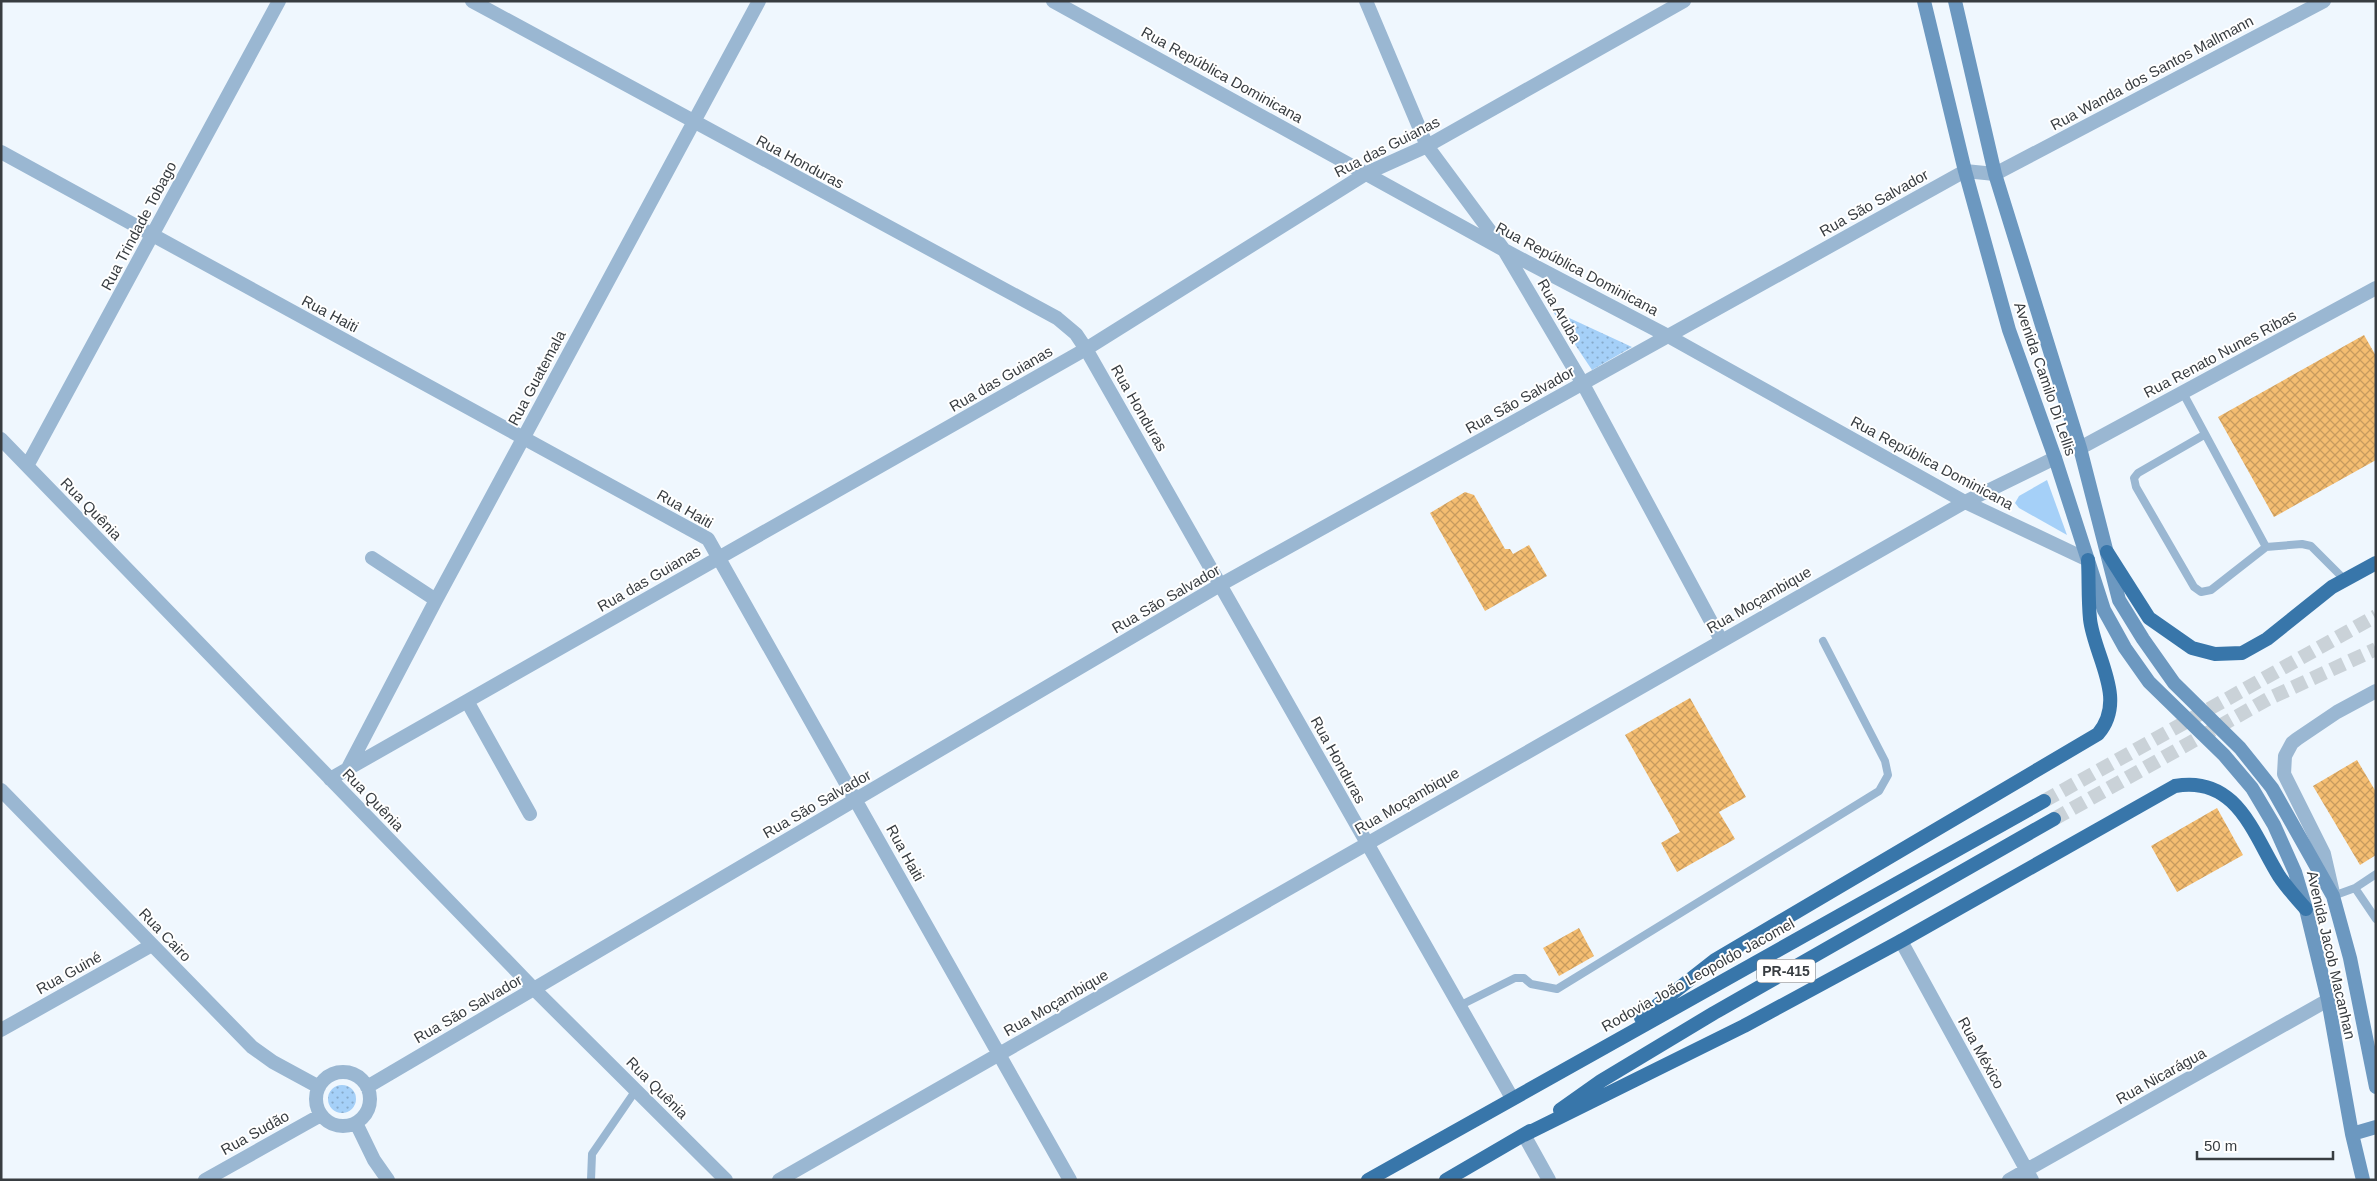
<svg xmlns="http://www.w3.org/2000/svg" width="2377" height="1181" font-family="Arial,sans-serif">
<style>
.grass{fill:url(#grass-dots)}
.park{fill:#a5d0f8}
.building{fill:url(#building-cross-hatch)}
.lines{fill:none;stroke-linecap:round;stroke-linejoin:round}
.trunk-tunnel{stroke:#cad2d8;stroke-width:14;stroke-dasharray:14 7;stroke-linecap:butt}
.service{stroke:#9ab7d2;stroke-width:8}
.minor{stroke:#9ab7d2;stroke-width:14}
.tertiary{stroke:#9ab7d2;stroke-width:14}
.secondary{stroke:#6c98c0;stroke-width:14}
.trunk{stroke:#3876aa;stroke-width:14}
.labels{text-anchor:middle;stroke-width:4;stroke-linejoin:round;paint-order:stroke}
.shield{fill:#fff;stroke:#74777a;stroke-width:1}
.shield-label{font-size:14px;font-weight:bold;fill:#383d41}
.street-label{font-size:15px;fill:#383d41;stroke:#fff}
</style>
<defs>
<pattern id="grass-dots" width="8" height="8" patternUnits="userSpaceOnUse" patternTransform="scale(1.25)"><rect width="8" height="8" fill="#a5d0f8"/><path d="M2 2h.1M6 6h.1" fill="none" stroke="#87aaca" stroke-width="1.8" stroke-linecap="round"/></pattern>
<pattern id="building-cross-hatch" width="8" height="8" patternUnits="userSpaceOnUse" patternTransform="scale(1.25)"><rect width="8" height="8" fill="#f4bd71"/><path d="M0 0l8 8M0 8l8-8" fill="none" stroke="#c79b5e"/></pattern>
</defs>
<rect width="100%" height="100%" fill="#eff7fe"/>
<path class="grass" d="M 1552,310 L 1632,347 L 1592,370 Z
M328 1099a14 14 0 1 1 28 0a14 14 0 1 1-28 0Z"/>
<path class="park" d="M 2047,480 L 2067,535 L 2019,508 L 2015,503 L 2019,496 Z"/>
<path class="building" d="M 2364,335 L 2376,356 L 2376,460 L 2274,517 L 2218,417 Z
M 1465,492 L 1474,495 L 1505,549 L 1510,549 L 1513,554 L 1529,545 L 1547,576 L 1485,611 L 1430,513 Z
M 1690,698 L 1746,797 L 1719,812 L 1735,839 L 1677,872 L 1661,843 L 1680,832 L 1625,735 Z
M 2357,760 L 2376,792 L 2376,855 L 2360,865 L 2313,786 Z
M 2217,808 L 2243,855 L 2177,892 L 2151,846 Z
M 1579,928 L 1594,956 L 1559,976 L 1543,948 Z"/>
<g class="lines">
<path class="trunk-tunnel" d="M 2044,801 L 2376,616
M 2054,819 L 2268,699 L 2376,649"/>
<path class="service" d="M 2183,393 L 2266,547
M 2204,435 L 2138,473 L 2134,478 L 2136,487 L 2194,587 L 2201,592 L 2211,590 L 2266,547 L 2302,544 L 2311,546 L 2345,580
M 2355,888 L 2376,919
M 2333,896 L 2355,888 L 2376,874
M 1461,1005 L 1515,978 L 1524,978 L 1531,984 L 1557,989 L 1879,791 L 1888,775 L 1885,761 L 1823,641
M 591,1180 L 592,1154 L 636,1090"/>
<path class="minor" d="M 472,1 L 1057,318 L 1076,334 L 1086,349 L 1512,1098
M 1053,1 L 1504,250 L 1668,336 L 1965,502 L 2088,560
M 1366,1 L 1427,146 L 1504,250 L 1583,384 L 1721,640
M 1,152 L 708,539 L 1070,1180
M 1,439 L 534,989 L 726,1180
M 2080,448 L 2376,288
M 27,466 L 279,1
M 372,558 L 436,600
M 467,701 L 530,814
M 347,770 L 436,600 L 759,1
M 330,779 L 1086,349 L 1367,173 L 1427,146 L 1684,1
M 1,790 L 252,1047 L 273,1062 L 319,1087
M 1901,941 L 2032,1180
M 1,1030 L 152,945
M316 1099a27 27 0 1 1 54 0a27 27 0 1 1-54 0Z
M 367,1087 L 1220,585 L 1965,171 L 1995,174 L 2324,1
M 356,1123 L 374,1160 L 388,1180
M 1524,1135 L 1549,1180
M 205,1180 L 321,1115
M 779,1180 L 1965,502 L 2055,458
M 2009,1180 L 2328,1000"/>
<path class="tertiary" d="M 2333,893 L 2324,854 L 2284,774 L 2285,756 L 2292,743 L 2297,739 L 2337,712 L 2376,691"/>
<path class="secondary" d="M 1924,1 L 1965,171 L 2009,330 L 2055,458 L 2104,610 L 2125,648 L 2149,682 L 2224,755 L 2252,788 L 2274,825 L 2295,872 L 2306,909 L 2328,1000 L 2352,1134 L 2363,1180
M 1955,1 L 1995,174 L 2080,448 L 2119,600 L 2143,639 L 2174,683 L 2240,748 L 2272,788 L 2333,896 L 2350,958 L 2376,1087
M 2352,1134 L 2376,1127"/>
<path class="trunk" d="M 2107,552 L 2149,618 L 2192,648 L 2215,654 L 2242,653 L 2267,639 L 2332,587 L 2376,563
M 1641,1018 L 1715,960 L 2098,734 C 2128,699 2094,656 2090,619 C 2088,599 2089,579 2088,560
M 1560,1110 L 1601,1081 L 1714,1013 L 2054,819
M 1524,1135 L 1744,1026 L 1901,941 L 2175,786 C 2237,775 2253,834 2279,876 C 2287,888 2297,899 2306,909
M 1368,1180 L 2044,801
M 1446,1180 L 1530,1131"/>
</g>
<g class="labels">
<rect class="shield" x="1757" y="959.5" width="58" height="23" rx="4"/>
<g class="shield-label">
<text x="1786" y="976">PR-415</text>
</g>
<g class="street-label">
<text transform="translate(2152 73) rotate(-28)" y="5">Rua Wanda dos Santos Mallmann</text>
<text transform="translate(1222 75) rotate(29)" y="5">Rua República Dominicana</text>
<text transform="translate(1387 147) rotate(-27)" y="5">Rua das Guianas</text>
<text transform="translate(800 162) rotate(28)" y="5">Rua Honduras</text>
<text transform="translate(1874 203) rotate(-29)" y="5">Rua São Salvador</text>
<text transform="translate(139 226) rotate(-62)" y="5">Rua Trindade Tobago</text>
<text transform="translate(1577 269) rotate(28)" y="5">Rua República Dominicana</text>
<text transform="translate(1559 311) rotate(60)" y="5">Rua Aruba</text>
<text transform="translate(330 314) rotate(28)" y="5">Rua Haiti</text>
<text transform="translate(2220 354) rotate(-28)" y="5">Rua Renato Nunes Ribas</text>
<text transform="translate(537 378) rotate(-62)" y="5">Rua Guatemala</text>
<text transform="translate(1001 379) rotate(-30)" y="5">Rua das Guianas</text>
<text transform="translate(2045 379) rotate(71)" y="5">Avenida Camilo Di Lellis</text>
<text transform="translate(1520 400) rotate(-29)" y="5">Rua São Salvador</text>
<text transform="translate(1139 408) rotate(60)" y="5">Rua Honduras</text>
<text transform="translate(1932 463) rotate(28)" y="5">Rua República Dominicana</text>
<text transform="translate(91 509) rotate(46)" y="5">Rua Quênia</text>
<text transform="translate(685 509) rotate(30)" y="5">Rua Haiti</text>
<text transform="translate(649 579) rotate(-30)" y="5">Rua das Guianas</text>
<text transform="translate(1166 599) rotate(-30)" y="5">Rua São Salvador</text>
<text transform="translate(1759 600) rotate(-30)" y="5">Rua Moçambique</text>
<text transform="translate(1338 760) rotate(61)" y="5">Rua Honduras</text>
<text transform="translate(373 800) rotate(46)" y="5">Rua Quênia</text>
<text transform="translate(1407 801) rotate(-30)" y="5">Rua Moçambique</text>
<text transform="translate(817 804) rotate(-30)" y="5">Rua São Salvador</text>
<text transform="translate(905 853) rotate(61)" y="5">Rua Haiti</text>
<text transform="translate(165 935) rotate(46)" y="5">Rua Cairo</text>
<text transform="translate(2331 955) rotate(77)" y="5">Avenida Jacob Macanhan</text>
<text transform="translate(69 973) rotate(-29)" y="5">Rua Guiné</text>
<text transform="translate(1698 975) rotate(-29)" y="5">Rodovia João Leopoldo Jacomel</text>
<text transform="translate(1056 1003) rotate(-30)" y="5">Rua Moçambique</text>
<text transform="translate(468 1009) rotate(-30)" y="5">Rua São Salvador</text>
<text transform="translate(1981 1053) rotate(61)" y="5">Rua México</text>
<text transform="translate(2161 1076) rotate(-29)" y="5">Rua Nicarágua</text>
<text transform="translate(657 1088) rotate(45)" y="5">Rua Quênia</text>
<text transform="translate(255 1133) rotate(-29)" y="5">Rua Sudão</text>
</g>
</g>
<rect width="2377" height="1181" fill="none" stroke="#383d41" stroke-width="5"/>
<path d="M2197 1151v8h136v-8" fill="none" stroke="#383d41" stroke-width="2.5"/>
<text x="2204" y="1151" font-size="15" fill="#383d41" stroke="#ffffff" stroke-width="4" paint-order="stroke">50 m</text>
</svg>
